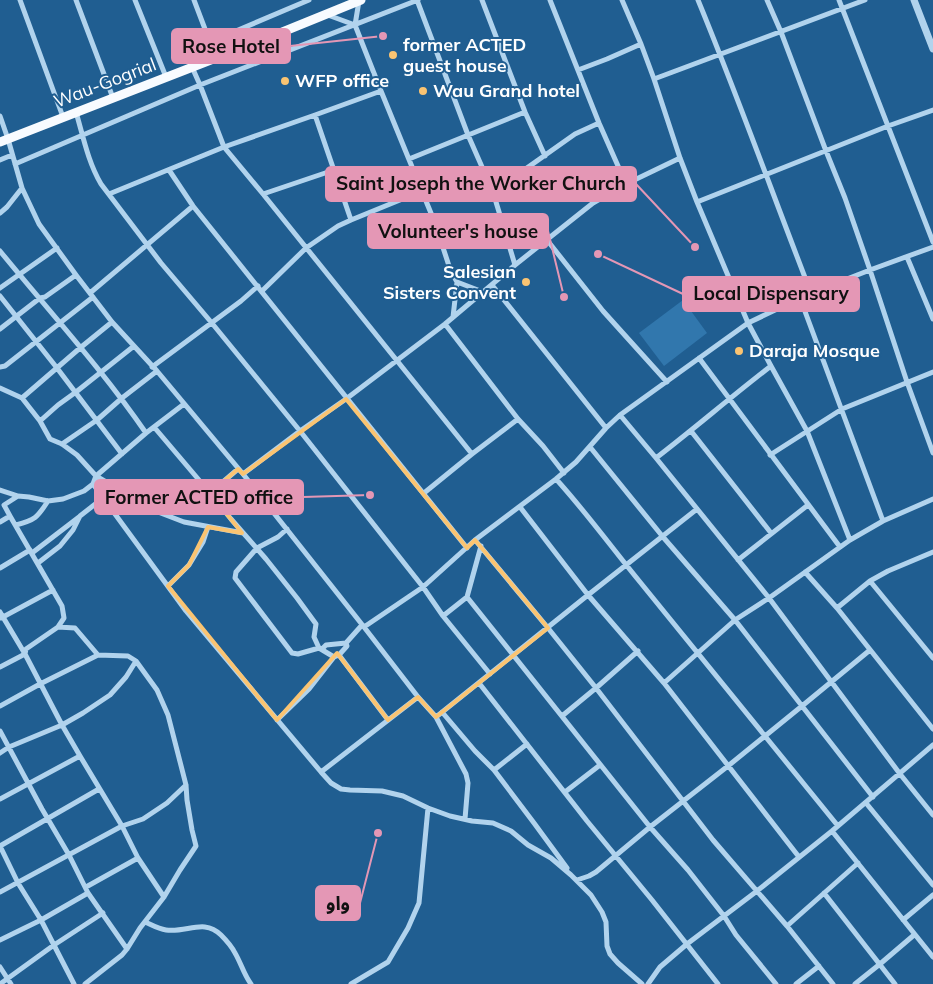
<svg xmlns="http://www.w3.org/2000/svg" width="933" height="984" font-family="Mulish,'Noto Sans Arabic',sans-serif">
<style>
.pitch{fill:#3177ad}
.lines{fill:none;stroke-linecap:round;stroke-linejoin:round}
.minor{stroke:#b1d3ed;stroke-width:5}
.tertiary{stroke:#b1d3ed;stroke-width:7}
.primary{stroke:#f8fbff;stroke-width:9}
.marked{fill:none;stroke:#fac472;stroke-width:4;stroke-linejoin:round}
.poi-dot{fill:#fac472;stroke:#205e91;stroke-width:2}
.labels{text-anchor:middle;stroke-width:4;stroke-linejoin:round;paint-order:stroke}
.poi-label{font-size:18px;font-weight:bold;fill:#fff;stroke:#205e91;text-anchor:start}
.street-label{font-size:18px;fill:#fff;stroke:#205e91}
.leader{fill:none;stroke:#e497b5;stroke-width:2}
.callout-dot{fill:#e497b5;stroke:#205e91;stroke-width:2}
.callout{fill:#e497b5;stroke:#e497b5;stroke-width:2}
.callout-label{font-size:19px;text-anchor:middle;font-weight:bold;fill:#111}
</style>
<rect width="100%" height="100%" fill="#205e91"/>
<path class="pitch" d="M 683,300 L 707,333 L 664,366 L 639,333 Z"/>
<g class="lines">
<path class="minor" d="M 20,0 L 63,117
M 76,0 L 113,98
M 135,0 L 166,77
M 194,0 L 216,58
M 417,0 L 468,135 L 493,192 L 515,265
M 482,0 L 525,112 L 545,156
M 550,0 L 599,123 L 626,184
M 622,0 L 641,44 L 654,79 L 680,158 L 697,202 L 748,323 L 771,366 L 807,431 L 850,540
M 698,0 C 738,97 773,195 811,293
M 767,0 L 781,32 L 826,151 L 845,198 L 870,270 L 907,382 L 933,453
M 839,0 L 933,242
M 359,1 L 355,25 L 381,91 L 435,223 L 450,269 L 457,282 L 453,317
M 325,14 L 355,25
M 210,42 L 309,0
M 192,67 L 200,85 L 224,147 L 263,194 L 472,454
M 578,70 L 607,59 L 641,44
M 654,79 L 865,0
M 76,112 C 83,136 88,162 101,184 L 161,263 L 211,322 L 300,431 L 423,587 L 443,616 L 490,674
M 315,115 L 351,220
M 0,116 L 8,139 L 22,188 L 39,224 L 76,275 L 112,322 L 157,371 L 243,474 L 364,627 L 418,697 L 436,717 L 466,774 L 468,783 L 465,819
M 409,159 L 525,112
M 0,160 L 12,155
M 15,164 L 200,85 L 418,0
M 169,170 L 193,206 L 467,548
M 493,192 L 575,134 L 599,123
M 109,194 L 224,147 L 315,115 L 381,91
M 263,194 L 334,170
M 697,202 L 888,126 L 933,110
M 0,213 L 7,207 L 22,188
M 547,240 L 603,311 L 667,382
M 0,251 C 49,311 102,369 146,433
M 907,257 L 933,319
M 457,282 L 483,292
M 492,285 L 606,428
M 0,288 L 57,248
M 262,291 L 306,248 L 338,226 L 351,220 L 422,191
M 90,293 L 193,206
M 0,296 L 57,368 L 122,454
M 800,298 L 883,521
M 445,324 L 518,419 L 543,446 L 564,473
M 0,329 L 40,298 L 45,297 L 76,275
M 699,358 L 840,547
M 0,367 L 5,366 L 93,297
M 152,367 L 241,301 L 258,286
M 0,388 L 22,398 L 40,421 L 50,439 L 62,444 L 77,455 L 96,476 L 133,498 L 158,512 L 184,522 L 243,533
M 22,398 L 80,348 L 112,322
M 184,404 L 146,433 L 96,476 L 93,484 L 186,611 L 321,772 L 331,783 L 341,789 L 350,790 L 382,791 L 403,796 L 428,808 L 450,816 L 472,821 L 493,823 L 511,831 L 528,845 L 551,858 L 571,875 L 591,895 L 602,912 L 606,922 L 607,946 L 610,954 L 618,963 L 642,984
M 620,415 L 656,458 L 769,598 L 900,774 L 933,815
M 40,421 L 58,405 L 76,392 L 134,346
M 154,427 L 210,493 L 231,519 L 266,559 L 297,598 L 316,624 L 314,637 L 319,648
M 691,431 L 771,533
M 62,444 L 97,420 L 122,398 L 157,371
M 770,455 L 842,409 L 933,372
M 656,458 C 695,428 732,396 771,366
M 243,474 L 300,431 L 346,399 L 445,324 L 515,265 L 593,203 L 626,184 L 680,158
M 556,479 C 586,512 612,548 640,582 C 706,663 772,744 838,826
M 0,490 L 18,496
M 210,493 L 238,469
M 424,493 L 472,454 L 518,419
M 520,507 L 588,595 L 664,683 L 799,857
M 10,516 L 62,606 L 64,618 L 58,627 L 75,628 L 98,655
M 0,522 L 10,516 L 4,505 L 18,496 L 29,497 L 48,501 L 63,499 L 84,491 L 93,484
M 16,525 C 35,520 37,518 48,501
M 287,529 L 278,537 L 257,548 L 236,572 L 235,578 L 292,653 L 298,654 L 319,648 L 334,657
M 475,540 L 548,628 L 596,688 L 713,840 L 787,926 L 833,984
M 32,553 L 79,517
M 738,560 L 808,505
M 38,563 L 60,546 L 73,530 L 80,516 L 103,498
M 0,568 L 30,550
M 805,572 L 837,608 L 933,729
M 870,581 L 933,658
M 168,586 L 189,565 L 203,542 L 208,527
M 467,597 L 481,546
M 837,608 L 870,581 L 888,571 L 933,552
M 0,612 L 25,654 L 62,725 L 80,756 L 122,826 L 138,858 L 164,897
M 443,616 L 467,597 L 650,827 L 688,870 L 724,916 L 736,935 L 776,984
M 1,618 L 53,590
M 364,627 L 423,587 L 475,540 L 556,479 L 576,462 L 606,428 L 620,415 L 748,323 L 811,293 L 870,270 L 933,247
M 322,649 L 326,645 L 346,643
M 870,650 L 802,706 L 873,797
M 339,655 L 388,720
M 0,667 L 25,654 L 26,649 L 58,627
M 479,683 L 587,821 L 652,900 L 718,984
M 664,683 L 735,620 L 769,598 L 850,540 L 883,521 L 933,499
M 0,706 L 40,684 L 98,655 L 128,656 L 136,661 L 157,690 L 168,715 L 186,785 L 187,800 L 192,830 L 196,846 L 180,870 L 164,897 L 140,928 L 127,949 L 122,955 L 85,984
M 442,712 L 475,751 L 494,770 L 527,744
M 562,716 L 596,688 L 638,651
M 436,717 L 588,595 L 697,509
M 277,720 L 309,689 L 334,657 L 339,655 L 347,646 L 346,643 L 362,625
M 0,731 L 42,809 L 69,855 L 88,893 L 127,949
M 0,753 L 9,747 L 62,725 L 83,713 L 110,695 L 126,677 L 136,661
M 494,770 L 534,823 L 567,868
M 321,772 L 418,697
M 565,792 L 600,765
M 0,799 L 80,756
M 866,803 L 933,885
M 832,831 L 933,957
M 0,846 L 18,883 L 41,920 L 74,984
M 0,846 L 99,789
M 577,880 L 589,876 L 596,872 L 650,827 L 728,766 L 802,706 L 735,620 L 663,537 L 590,447
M 86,887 L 138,858
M 0,892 L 122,826 L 143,819 L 167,803 L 186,785
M 824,893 L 895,984
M 903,920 L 933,895
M 145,922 C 152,925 158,929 166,930 C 187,933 204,918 221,935 C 226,940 232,947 235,953 C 241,963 244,975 251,984
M 787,926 L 858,863
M 0,940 L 41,920 L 88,893
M 0,967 L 11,984
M 0,984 L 54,945 L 103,913
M 351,984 L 388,962 L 408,928 L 419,903 L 428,808
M 648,984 L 660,967 L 687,944 L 757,891 L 832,831 L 933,745
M 796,984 L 819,966
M 855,984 L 880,964 L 914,935"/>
<path class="tertiary" d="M 914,0 L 933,49"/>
<path class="primary" d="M 0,142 L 275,35 L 361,0"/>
</g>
<path class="marked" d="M 346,399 L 467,548 L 475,540 L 548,628 L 436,717 L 418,697 L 388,720 L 337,653 L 277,720 L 168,586 L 189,565 L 208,527 L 242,533 L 210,493 L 238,469 L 243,474 Z"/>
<g class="poi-dot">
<circle cx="393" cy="55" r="5"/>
<circle cx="285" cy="81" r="5"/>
<circle cx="423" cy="91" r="5"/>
<circle cx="526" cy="282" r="5"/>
<circle cx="739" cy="351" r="5"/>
</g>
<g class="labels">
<g class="poi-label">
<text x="403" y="51">former ACTED<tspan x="403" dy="21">guest house</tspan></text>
<text x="295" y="87">WFP office</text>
<text x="433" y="97">Wau Grand hotel</text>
<text x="516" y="278" text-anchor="end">Salesian<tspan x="516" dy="21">Sisters Convent</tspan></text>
<text x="749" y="357">Daraja Mosque</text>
</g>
<g class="street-label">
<text transform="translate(105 83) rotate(-21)" y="6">Wau-Gogrial</text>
</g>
</g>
<path class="leader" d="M383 36L290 46M695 247L636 184M564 297L548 231M598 254L683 294M370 495L303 497M378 833L360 903"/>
<g class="callout-dot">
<circle cx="383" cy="36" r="5"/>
<circle cx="695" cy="247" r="5"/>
<circle cx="564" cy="297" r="5"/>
<circle cx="598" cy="254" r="5"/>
<circle cx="370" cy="495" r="5"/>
<circle cx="378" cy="833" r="5"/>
</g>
<g class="callout">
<rect x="172" y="29" width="118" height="34" rx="5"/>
<rect x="326" y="167" width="310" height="34" rx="5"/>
<rect x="368" y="214" width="180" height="34" rx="5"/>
<rect x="683" y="277" width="176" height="34" rx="5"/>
<rect x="95" y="480" width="208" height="34" rx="5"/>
<rect x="316" y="886" width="44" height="34" rx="5"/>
</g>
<g class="callout-label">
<text x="231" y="53">Rose Hotel</text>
<text x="481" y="190">Saint Joseph the Worker Church</text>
<text x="458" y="238">Volunteer's house</text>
<text x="771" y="300">Local Dispensary</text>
<text x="199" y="504">Former ACTED office</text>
<text x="338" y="910">واو</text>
</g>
</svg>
